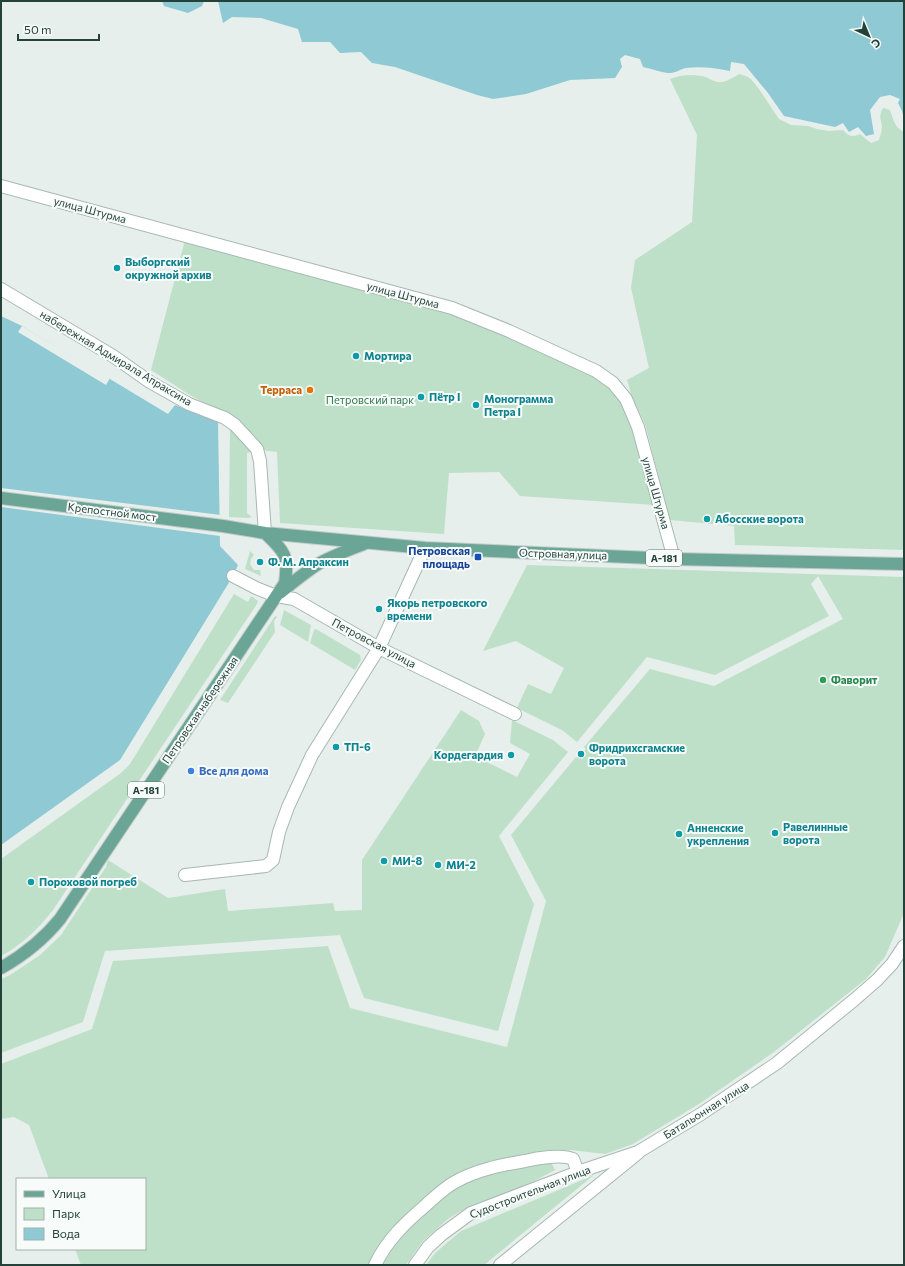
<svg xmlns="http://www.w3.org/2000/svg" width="905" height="1266" font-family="Commissioner,sans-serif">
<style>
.green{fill:#bfe0c8}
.water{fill:#8ec9d4}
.pier{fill:#e6efeb}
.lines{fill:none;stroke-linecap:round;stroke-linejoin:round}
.minor-casing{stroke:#a8b8b2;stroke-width:14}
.tertiary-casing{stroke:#a8b8b2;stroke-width:14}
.primary-casing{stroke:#c2cac8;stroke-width:14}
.minor{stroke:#fff;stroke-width:12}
.tertiary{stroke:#fff;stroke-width:12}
.primary{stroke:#6aa596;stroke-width:12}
.culture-dot{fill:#0f9aa8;stroke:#f7fbf9;stroke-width:1.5}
.food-dot{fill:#e8710a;stroke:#f7fbf9;stroke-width:1.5}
.transit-dot{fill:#1a4fb4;stroke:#f7fbf9;stroke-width:1.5}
.leisure-dot{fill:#2e9e5b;stroke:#f7fbf9;stroke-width:1.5}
.shop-dot{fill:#3f7fe0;stroke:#f7fbf9;stroke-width:1.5}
.labels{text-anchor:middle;stroke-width:4;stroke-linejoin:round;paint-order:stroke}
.shield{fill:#f7fbf9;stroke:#637a73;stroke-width:1}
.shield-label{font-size:10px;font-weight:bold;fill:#24423a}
.street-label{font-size:11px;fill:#24423a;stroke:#f7fbf9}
.culture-label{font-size:11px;font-weight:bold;fill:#0d838f;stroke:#f7fbf9;text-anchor:start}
.food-label{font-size:11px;font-weight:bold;fill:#c56008;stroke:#f7fbf9;text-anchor:end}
.park-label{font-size:11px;fill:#2d7a4b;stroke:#f7fbf9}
.transit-label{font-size:11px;font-weight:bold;fill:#164399;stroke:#f7fbf9;text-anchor:end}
.leisure-label{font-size:11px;font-weight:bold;fill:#27864d;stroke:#f7fbf9;text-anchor:start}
.shop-label{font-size:11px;font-weight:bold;fill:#366cbe;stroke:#f7fbf9;text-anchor:start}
</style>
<rect width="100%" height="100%" fill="#e6efeb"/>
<path class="green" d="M 739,74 L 746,76 L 751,79 L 759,89 L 779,119 L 791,125 L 808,126 L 817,129 L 829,131 L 843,130 C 848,136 852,138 860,134 L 871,143 L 879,140 C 880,136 882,131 882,127 C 881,117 878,118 883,108 L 890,110 C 893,119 895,128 904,132 L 904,550 L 735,545 L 734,526 L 670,520 L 645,424 L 631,394 L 627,380 L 649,368 L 631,288 L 635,260 L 692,222 L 697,135 L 670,79 C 680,75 691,74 701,76 C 709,77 714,83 722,82 C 728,81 734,77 739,74 Z
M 185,240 L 450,312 L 507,335 L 594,376 L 611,386 L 621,400 L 634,429 L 654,505 L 520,496 L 499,472 L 449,473 L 444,534 L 280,523 L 277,452 L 260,450 L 234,418 L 193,397 L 151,370 Z
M 230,426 L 244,440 L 251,452 L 247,453 L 247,513 L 252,517 L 247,518 L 229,517 Z
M 250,551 L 254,555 L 251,559 L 250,564 L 254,570 L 260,570 L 261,576 L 245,569 Z
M 527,565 L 904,577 L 904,913 L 885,957 L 866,979 L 774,1052 L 699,1104 L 633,1144 L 605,1154 L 571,1150 L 529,1155 L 464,1173 L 372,1265 L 81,1265 L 75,1249 L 145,1249 L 145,1179 L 49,1179 L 29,1125 L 14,1117 L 1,1119 L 1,1064 L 92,1029 L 113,961 L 328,946 L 350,1008 L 507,1047 L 546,901 L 511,835 L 576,757 L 577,758 L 586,749 L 584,747 L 650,669 L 714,686 L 843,619 L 818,576 L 811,584 L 829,616 L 715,675 L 647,657 L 577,742 L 562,730 L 517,708 L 528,684 L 551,694 L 564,668 L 516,641 L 483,651 Z
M 234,594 L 248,602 L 251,596 L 258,601 L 257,604 L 53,910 C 38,929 22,945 1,956 L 1,859 L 121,773 L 130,764 Z
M 284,610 L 311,625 L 308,642 L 280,625 Z
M 275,616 L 277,617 L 274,621 L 275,632 L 228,703 L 220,700 Z
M 316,629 L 360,655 L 361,660 L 355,670 L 310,643 L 314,630 Z
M 461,710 L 479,721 L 485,734 L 475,756 L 517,777 L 530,754 L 510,743 L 512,720 L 553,740 L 568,752 L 499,836 L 534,904 L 498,1031 L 364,998 L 340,935 L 105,951 L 83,1022 L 1,1053 L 1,979 L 10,975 L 40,955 L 61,935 L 106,867 L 108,860 L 168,898 L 225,889 L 228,911 L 333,903 L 335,911 L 362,910 L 362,860 Z
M 536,1163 L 552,1164 L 555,1170 L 523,1187 L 466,1208 L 448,1219 L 423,1241 L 406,1265 L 379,1265 L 387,1250 L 440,1198 L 474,1177 Z
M 594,1175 L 484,1265 L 426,1265 L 435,1253 L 461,1231 Z"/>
<path class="water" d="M 162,1 L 204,1 L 202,6 L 188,13 L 164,6 Z
M 218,1 L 904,1 L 904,119 L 902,111 L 898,103 L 900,99 L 890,95 L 880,97 L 870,110 L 874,134 L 866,136 L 858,127 L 849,132 L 843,123 L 835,127 L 784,116 L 768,93 L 744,64 L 731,62 L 730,71 C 715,68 700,66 686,68 C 680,69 676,73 670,73 C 668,74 648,68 643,67 L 640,59 L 625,55 L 620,59 L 622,67 L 615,78 L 570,80 L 526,94 L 493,99 L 477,95 L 395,67 L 372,63 L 361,52 L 340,53 L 330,42 L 302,42 L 298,29 L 261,18 L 232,17 L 223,23 Z
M 1,316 L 22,326 L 168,414 L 175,405 L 218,421 L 220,546 L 238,565 L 233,576 L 120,760 L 1,845 Z"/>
<path class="pier" d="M 22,326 L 110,378 L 106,385 L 18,332 Z
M 1,488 L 221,515 L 221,530 L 220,536 L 1,507 Z"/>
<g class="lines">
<g class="minor-casing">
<path id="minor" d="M 1,186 L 452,308 L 509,331 L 596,371 L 613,383 L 626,399 L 638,427 L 674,559
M 1,289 L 113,356 L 150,382 L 189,404 L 225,418 L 235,425 L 257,449 L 260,461 L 265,533
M 233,576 L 256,588 L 276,596 L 294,599 L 379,648 L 515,714
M 185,875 L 266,866 L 273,860 L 279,832 L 288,807 L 312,755 L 379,648 L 425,548
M 375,1265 C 387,1240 405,1223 426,1205 C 435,1197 444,1188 455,1182 C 476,1170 501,1165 525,1161 C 537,1158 562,1154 573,1159 L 578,1172
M 500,1265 L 638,1153"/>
</g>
<g class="tertiary-casing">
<path id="tertiary" d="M 415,1265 L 428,1247 L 441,1235 L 471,1213 L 578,1172 L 638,1152 L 701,1114 L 777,1063 L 854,1000 L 877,980 L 892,964 L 904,946"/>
</g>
<g class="primary-casing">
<path id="primary" d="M 1,498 L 223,526 L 265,533 L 425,548 L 674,559 L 904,564
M 280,593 C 292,583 304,573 318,564 C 332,556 348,550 364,544
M 1,968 C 24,955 43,940 60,919 L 285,583 C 289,555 284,551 265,533"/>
</g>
<use href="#minor" class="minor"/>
<use href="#tertiary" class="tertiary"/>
<use href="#primary" class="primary"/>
</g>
<g class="culture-dot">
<circle cx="117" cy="268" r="4"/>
<circle cx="356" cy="356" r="4"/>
<circle cx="421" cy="397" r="4"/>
<circle cx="476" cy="405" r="4"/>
<circle cx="707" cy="519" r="4"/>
<circle cx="260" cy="562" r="4"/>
<circle cx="379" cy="609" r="4"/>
<circle cx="336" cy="747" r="4"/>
<circle cx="581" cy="754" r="4"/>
<circle cx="511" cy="755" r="4"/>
<circle cx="775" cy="833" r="4"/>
<circle cx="679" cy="834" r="4"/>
<circle cx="384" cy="861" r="4"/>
<circle cx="438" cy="865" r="4"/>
<circle cx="31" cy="882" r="4"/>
</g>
<circle class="food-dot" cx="310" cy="390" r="4"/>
<rect class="transit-dot" x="474" y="553" width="8" height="8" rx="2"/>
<circle class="leisure-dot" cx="823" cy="680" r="4"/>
<circle class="shop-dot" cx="191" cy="771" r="4"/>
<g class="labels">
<g class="shield">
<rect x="646" y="550" width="36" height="16" rx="3"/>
<rect x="128" y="782" width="36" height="16" rx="3"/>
</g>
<g class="shield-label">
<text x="664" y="562">А-181</text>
<text x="146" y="794">А-181</text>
</g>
<g class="street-label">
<text transform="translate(90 210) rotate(15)" y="4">улица Штурма</text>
<text transform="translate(403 295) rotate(15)" y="4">улица Штурма</text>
<text transform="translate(116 358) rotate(31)" y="4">набережная Адмирала Апраксина</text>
<text transform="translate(656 493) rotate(74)" y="4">улица Штурма</text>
<text transform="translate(112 512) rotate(7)" y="4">Крепостной мост</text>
<text transform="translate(563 554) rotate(2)" y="4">Островная улица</text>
<text transform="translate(374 643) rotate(28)" y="4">Петровская улица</text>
<text transform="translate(200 710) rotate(-56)" y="4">Петровская набережная</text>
<text transform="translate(706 1110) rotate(-32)" y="4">Батальонная улица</text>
<text transform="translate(530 1192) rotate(-21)" y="4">Судостроительная улица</text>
</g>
<g class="culture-label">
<text x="125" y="266">Выборгский<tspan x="125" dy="13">окружной архив</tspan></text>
<text x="364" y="360">Мортира</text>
<text x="429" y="401">Пётр I</text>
<text x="484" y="403">Монограмма<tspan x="484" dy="13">Петра I</tspan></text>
<text x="715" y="523">Абосские ворота</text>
<text x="268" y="566">Ф. М. Апраксин</text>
<text x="387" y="607">Якорь петровского<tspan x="387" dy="13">времени</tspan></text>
<text x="344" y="751">ТП-6</text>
<text x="589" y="752">Фридрихсгамские<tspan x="589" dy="13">ворота</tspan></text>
<text x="503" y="759" text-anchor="end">Кордегардия</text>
<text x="783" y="831">Равелинные<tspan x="783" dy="13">ворота</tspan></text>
<text x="687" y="832">Анненские<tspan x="687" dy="13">укрепления</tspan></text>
<text x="392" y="865">МИ-8</text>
<text x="446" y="869">МИ-2</text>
<text x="39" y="886">Пороховой погреб</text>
</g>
<g class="food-label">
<text x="302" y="394">Терраса</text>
</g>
<g class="park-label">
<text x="370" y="404">Петровский парк</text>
</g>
<g class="transit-label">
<text x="470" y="555">Петровская<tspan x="470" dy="13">площадь</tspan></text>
</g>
<g class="leisure-label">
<text x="831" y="684">Фаворит</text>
</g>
<g class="shop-label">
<text x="199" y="775">Все для дома</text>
</g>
</g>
<rect width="905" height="1266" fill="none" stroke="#24423a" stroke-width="4"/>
<rect x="16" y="1178" width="130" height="72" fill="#f7fbf9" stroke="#a3b1ad"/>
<rect x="24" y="1191" width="20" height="6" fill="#6aa596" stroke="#a3b1ad"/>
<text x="52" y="1198" font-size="12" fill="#24423a">Улица</text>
<rect x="24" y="1208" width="20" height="12" fill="#bfe0c8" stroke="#a3b1ad"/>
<text x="52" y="1218" font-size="12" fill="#24423a">Парк</text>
<rect x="24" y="1228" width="20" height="12" fill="#8ec9d4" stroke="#a3b1ad"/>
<text x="52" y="1238" font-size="12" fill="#24423a">Вода</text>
<g transform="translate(869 36) rotate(136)" stroke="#f7fbf9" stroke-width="3" paint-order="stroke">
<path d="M0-3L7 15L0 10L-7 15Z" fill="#24423a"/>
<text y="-6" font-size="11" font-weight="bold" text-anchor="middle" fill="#24423a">С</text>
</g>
<path d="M18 34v6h81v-6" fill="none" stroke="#24423a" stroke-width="2"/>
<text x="24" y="34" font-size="12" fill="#24423a" stroke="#f7fbf9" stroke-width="3" paint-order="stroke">50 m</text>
</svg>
